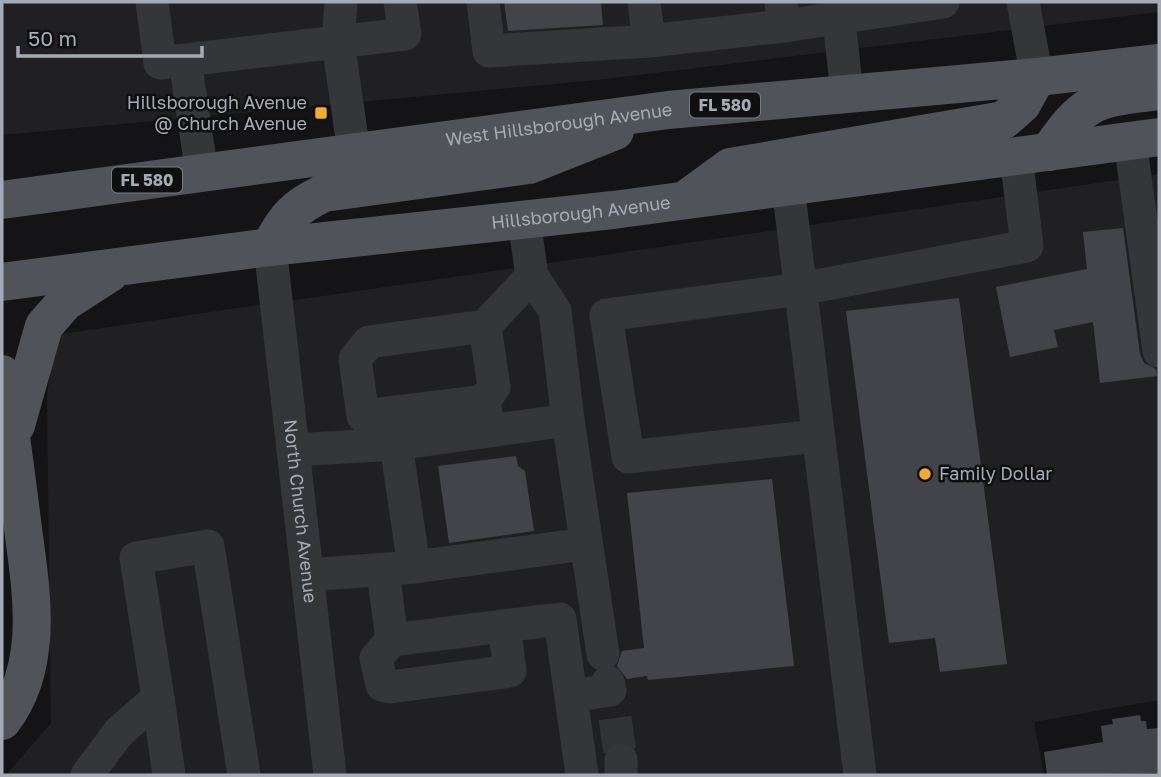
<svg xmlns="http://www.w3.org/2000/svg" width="1161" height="777" font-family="'Golos Text',sans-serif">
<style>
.built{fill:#202022}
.building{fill:#434449}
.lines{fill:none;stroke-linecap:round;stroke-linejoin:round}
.minor-tunnel{stroke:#313236;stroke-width:33;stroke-dasharray:33 17;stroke-linecap:butt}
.minor{stroke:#35363a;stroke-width:33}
.major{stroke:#51535a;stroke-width:38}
.poi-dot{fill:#f2ac2f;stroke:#0f0f10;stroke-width:2.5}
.labels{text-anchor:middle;stroke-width:5;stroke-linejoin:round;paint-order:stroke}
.shield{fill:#0f0f10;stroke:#787c84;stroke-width:2}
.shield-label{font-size:16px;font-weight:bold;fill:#a5abb6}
.poi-label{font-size:18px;fill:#a5abb6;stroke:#0f0f10;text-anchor:end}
.street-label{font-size:18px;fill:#a5abb6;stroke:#0f0f10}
</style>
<rect width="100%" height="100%" fill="#141416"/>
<path class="built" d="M 2,2 L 1159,2 L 1159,12 L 597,80 L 2,135 Z
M 1159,174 L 1159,700 L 1034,722 L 1044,775 L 343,775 L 289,301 Z
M 264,304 L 317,775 L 6,775 L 51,723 L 47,396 L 55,335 Z"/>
<path class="building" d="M 504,2 L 601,2 L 603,25 L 508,31 Z
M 1123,228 L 1140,354 L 1144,363 L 1156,369 L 1157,376 L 1100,383 L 1093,322 L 1054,330 L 1058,347 L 1010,357 L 996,287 L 1087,269 L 1083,232 Z
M 959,298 L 1007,664 L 940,672 L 935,638 L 889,643 L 846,311 Z
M 516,456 L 518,466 L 525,471 L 534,531 L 449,543 L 438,466 Z
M 772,479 L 794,666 L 648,680 L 647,676 L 627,679 L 617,666 L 622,651 L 644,648 L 627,493 Z
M 1140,715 L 1141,721 L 1146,721 L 1147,729 L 1159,728 L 1159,773 L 1047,775 L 1044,752 L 1103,742 L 1101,726 L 1113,724 L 1112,719 Z"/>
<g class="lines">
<path class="minor-tunnel" d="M 615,718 L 621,760"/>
<g class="minor">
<path d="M 152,2 L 160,63 L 405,34 L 400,2"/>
<path d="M 341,2 L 338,42 L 354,152"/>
<path d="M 483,2 L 489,51 L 649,41"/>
<path d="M 644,2 L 649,41 L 784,26 L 781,2"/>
<path d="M 837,2 L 847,94"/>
<path d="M 1023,2 L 1037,77"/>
<path d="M 784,26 L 943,2"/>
<path d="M 185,61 L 202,173"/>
<path d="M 1130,141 L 1159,351"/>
<path d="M 788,186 L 860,775"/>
<path id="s1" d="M 270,247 L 330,775"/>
<path d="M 485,326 L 532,276"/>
<path d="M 484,401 L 363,416 L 355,359 L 369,342 L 485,326 L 494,387 L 484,401 L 489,431"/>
<path d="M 568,420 L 603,654"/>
<path d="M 818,436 L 628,457 L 606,315 L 800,289 L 1027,246 L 1016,156"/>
<path d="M 293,450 L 396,444"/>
<path d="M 414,567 L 585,544"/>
<path d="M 383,571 L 392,640 L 560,619 L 582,775"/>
<path d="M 308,575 L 414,567 L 396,444 L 568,420 L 555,311 L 532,276 L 524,220"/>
<path d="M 392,640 L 376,658 L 382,685 L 390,687 L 510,671 L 504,626"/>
<path d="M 571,696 L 610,690 L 608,682"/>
<path d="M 158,698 L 169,775"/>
<path d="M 87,775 L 119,732 L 158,698 L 136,558 L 208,546 L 244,775"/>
<path d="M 621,775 L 621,760"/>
</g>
<g class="major">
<path d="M 1049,152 C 1086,97 1096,99 1159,91"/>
<path d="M 689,197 L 730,167 L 1004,120 L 1022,104 L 1037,77"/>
<path id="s2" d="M 2,200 L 668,110 L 1037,77 L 1159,63"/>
<path d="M 270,247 C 285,218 294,207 324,193 L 529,165 L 615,131"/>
<path id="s3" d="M 2,282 L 270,247 L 613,210 L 1159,137"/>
<path d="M 2,374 C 9,420 15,466 21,513 C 29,580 48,662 2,721"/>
<path d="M 16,425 L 44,326 L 65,302 L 110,273"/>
</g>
</g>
<g class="poi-dot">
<rect x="314" y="106" width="14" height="14" rx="3.5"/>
<circle cx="925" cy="474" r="7"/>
</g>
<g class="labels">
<g class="shield">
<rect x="690" y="92.5" width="70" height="25" rx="5"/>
<rect x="112" y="167.5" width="70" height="25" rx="5"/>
</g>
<g class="shield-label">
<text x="725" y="111">FL 580</text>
<text x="147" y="186">FL 580</text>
</g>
<g class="poi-label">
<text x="307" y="109">Hillsborough Avenue<tspan x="307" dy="21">@ Church Avenue</tspan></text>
<text x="939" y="480" text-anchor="start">Family Dollar</text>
</g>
<g class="street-label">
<text dy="6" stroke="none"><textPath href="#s2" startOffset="562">West Hillsborough Avenue</textPath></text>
<text dy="6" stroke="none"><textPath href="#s3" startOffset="583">Hillsborough Avenue</textPath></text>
<text dy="6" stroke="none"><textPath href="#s1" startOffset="266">North Church Avenue</textPath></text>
</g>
</g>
<rect width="1161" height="777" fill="none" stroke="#a5abb6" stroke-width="7"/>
<path d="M18 46v10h184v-10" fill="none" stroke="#a5abb6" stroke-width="3.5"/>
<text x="28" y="46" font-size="21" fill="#a5abb6" stroke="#0f0f10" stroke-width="5" paint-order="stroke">50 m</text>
</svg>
